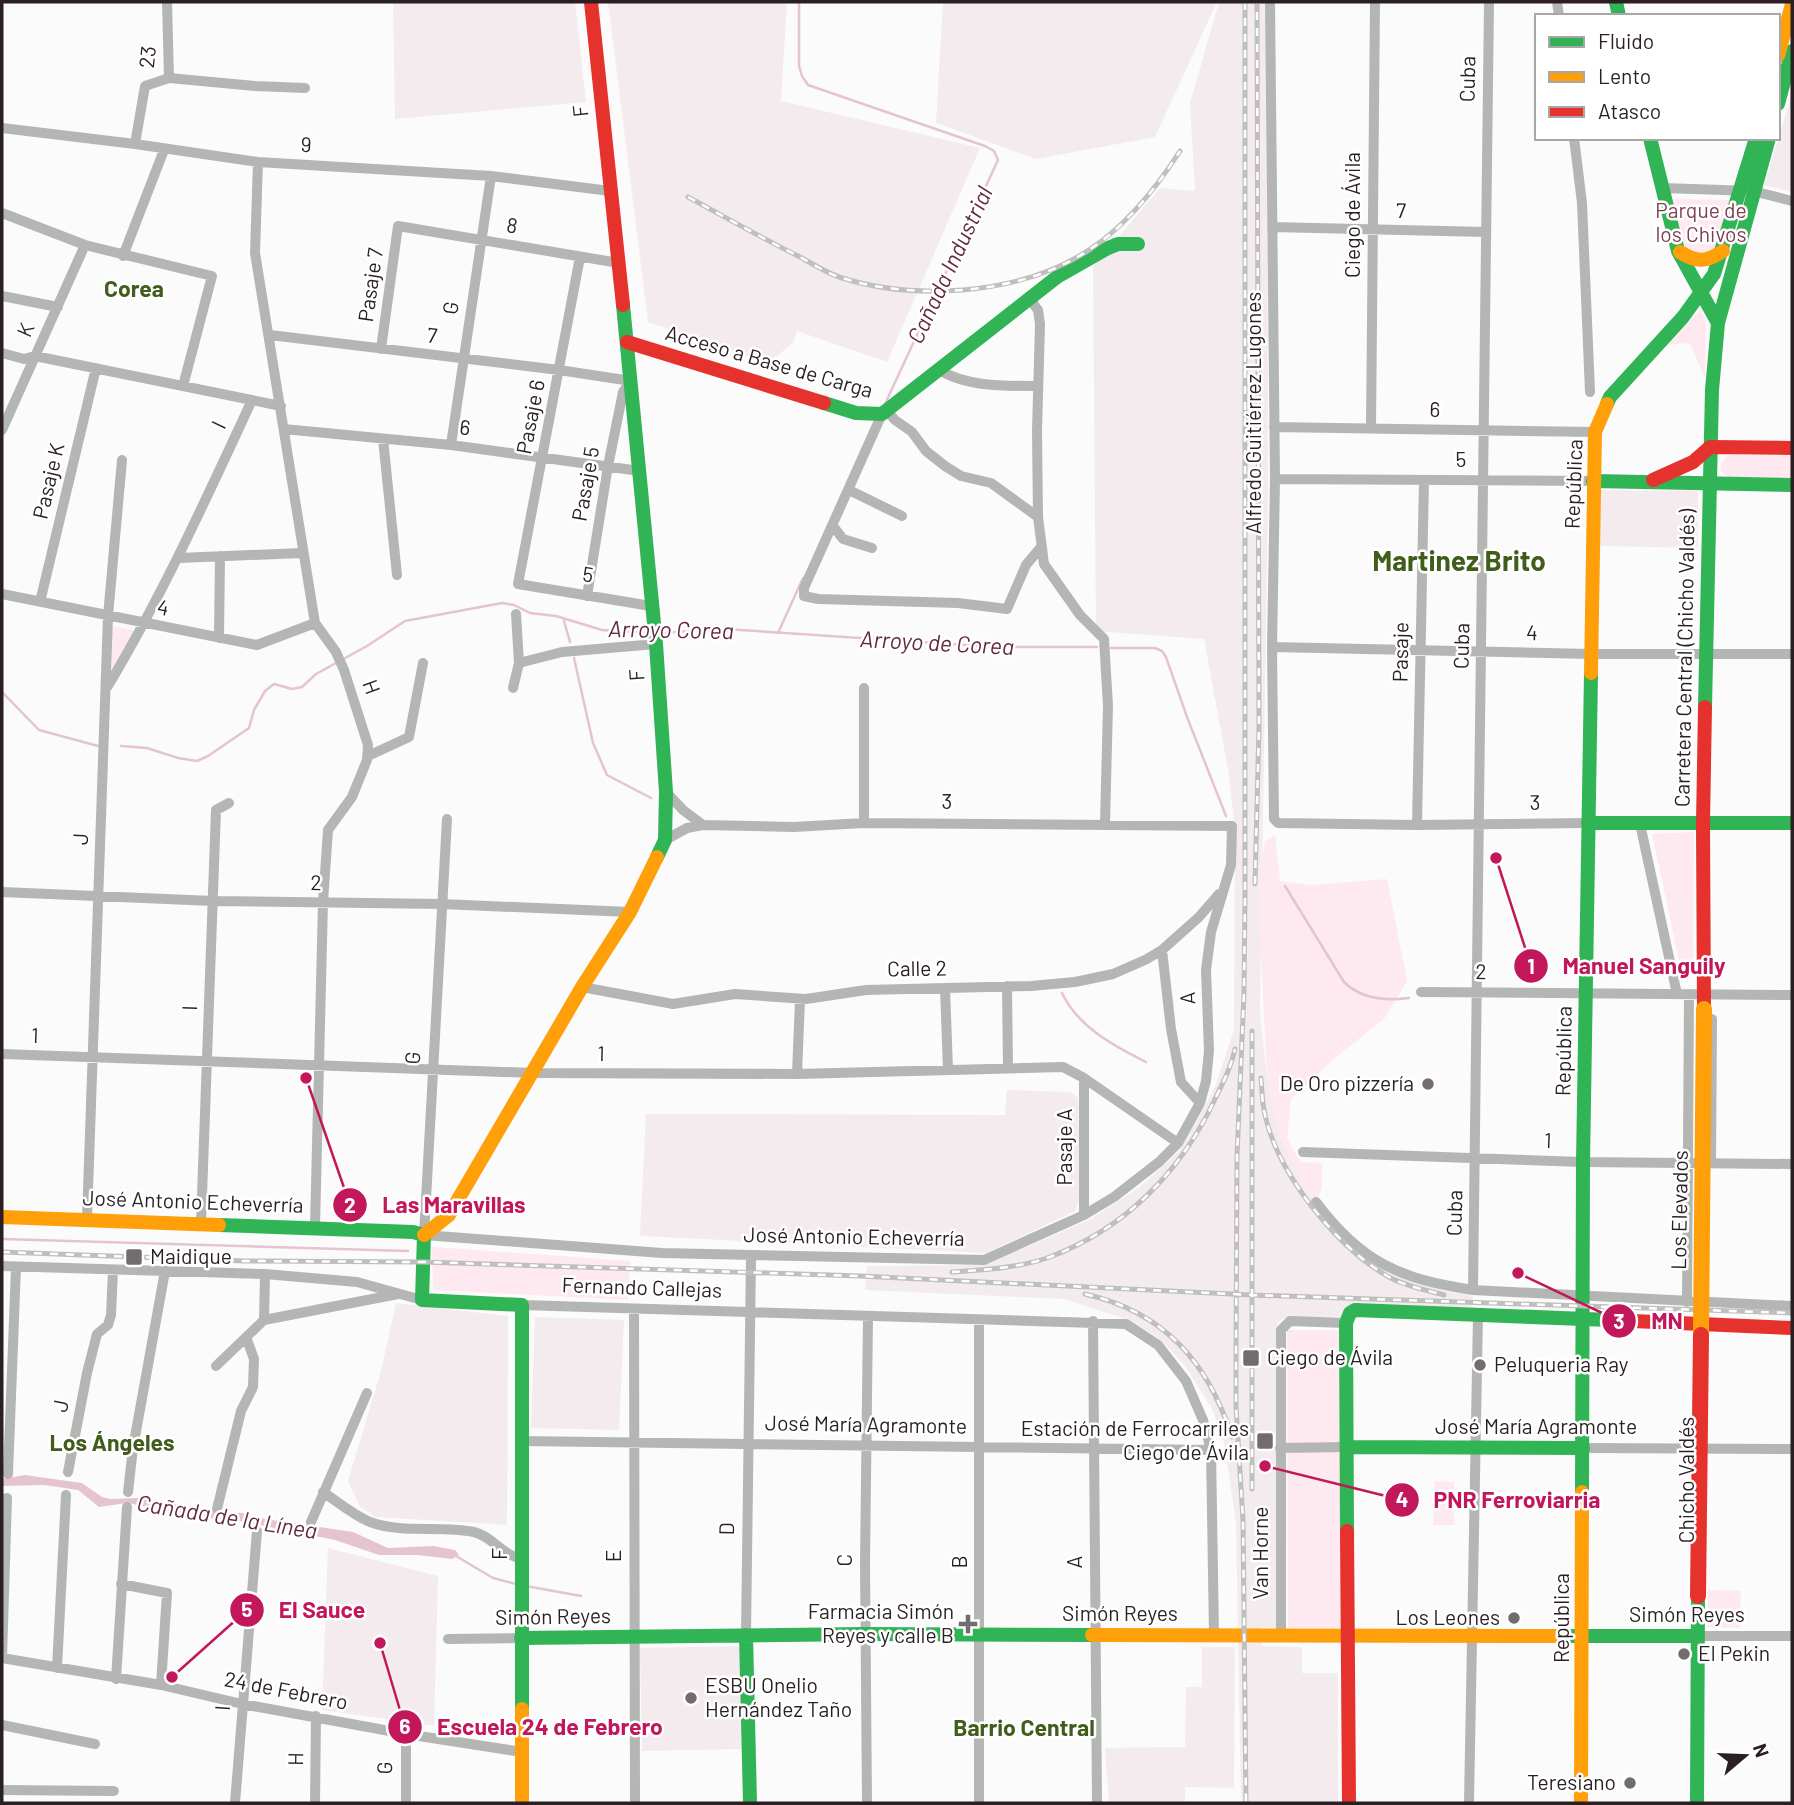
<svg xmlns="http://www.w3.org/2000/svg" width="1794" height="1805" font-family="Barlow,sans-serif">
<style>
.built{fill:#f4ebee}
.green{fill:#fde9ef}
.water{fill:#e5c4cf}
.lines{fill:none;stroke-linecap:round;stroke-linejoin:round}
.stream{stroke:#e5c4cf;stroke-width:2.5}
.street{stroke:#b4b6b4;stroke-width:10}
.fast{stroke:#30b455;stroke-width:14}
.slow{stroke:#ff9f0a;stroke-width:14}
.jam{stroke:#e5322d;stroke-width:14}
.rail-casing{stroke:#bfbfbd;stroke-width:5}
.rail{stroke:#fff;stroke-width:2.5;stroke-dasharray:8;stroke-linecap:butt}
.slow-bridge{stroke:#ff9f0a;stroke-width:16}
.jam-bridge{stroke:#e5322d;stroke-width:16}
.poi-dot{fill:#736c6e;stroke:#fff;stroke-width:2.5}
.labels{text-anchor:middle;stroke-width:5;stroke-linejoin:round;paint-order:stroke}
.street-label{font-size:21px;fill:#2a1f22;stroke:#fff}
.park-label{font-size:21px;fill:#7d4057;stroke:#fff}
.poi-label{font-size:21px;fill:#2a1f22;stroke:#fff;text-anchor:end}
.water-label{font-size:23px;font-style:italic;fill:#632940;stroke:#fff}
.neighbourhood-label{font-size:23px;font-weight:bold;fill:#405d1a;stroke:#fff}
.district-label{font-size:28px;font-weight:bold;fill:#405d1a;stroke:#fff}
.leader{fill:none;stroke:#c2185b;stroke-width:2.5}
.callout-dot{fill:#c2185b;stroke:#fff;stroke-width:2.5}
.mark-label{font-size:21px;text-anchor:middle;font-weight:bold;fill:#fff}
.callout-label{font-size:23px;text-anchor:middle;font-weight:bold;fill:#c2185b;stroke:#fff;stroke-width:5;stroke-linejoin:round;paint-order:stroke}
</style>
<rect width="100%" height="100%" fill="#fbfbfb"/>
<path class="built" d="M 393,2 L 575,2 L 586,102 L 395,119 Z
M 608,2 L 787,2 L 781,101 L 980,148 L 887,362 L 797,331 L 793,343 L 768,363 L 648,322 Z
M 943,2 L 1217,2 L 1155,137 L 1036,159 L 936,123 Z
M 1219,2 L 1267,2 L 1268,492 L 1260,1013 L 1267,1077 L 1280,1137 L 1306,1190 L 1341,1235 L 1364,1256 L 1389,1274 L 1441,1290 L 1473,1296 L 1472,1307 L 1345,1317 L 1284,1318 L 1277,1324 L 1276,1628 L 1262,1627 L 1262,1646 L 1302,1647 L 1302,1673 L 1338,1673 L 1338,1803 L 1241,1803 L 1236,1522 L 1224,1443 L 1212,1409 L 1185,1366 L 1159,1338 L 1131,1321 L 1064,1299 L 865,1290 L 867,1266 L 985,1265 L 1091,1219 L 1140,1187 L 1180,1150 L 1215,1087 L 1234,1030 L 1235,829 L 1228,769 L 1204,639 L 1096,631 L 1093,267 L 1160,188 L 1195,191 L 1190,103 Z
M 1792,94 L 1792,192 L 1764,185 Z
M 1599,490 L 1698,491 L 1698,548 L 1599,546 Z
M 1007,1090 L 1070,1092 L 1078,1098 L 1080,1199 L 1075,1211 L 986,1253 L 640,1236 L 646,1114 L 1005,1115 Z
M 396,1303 L 508,1316 L 507,1525 L 376,1517 L 360,1507 L 348,1481 L 381,1371 Z
M 535,1317 L 624,1320 L 619,1430 L 531,1428 Z
M 328,1548 L 438,1576 L 434,1726 L 322,1710 Z
M 740,1646 L 742,1749 L 642,1751 L 640,1648 Z
M 1202,1647 L 1235,1647 L 1234,1788 L 1185,1787 L 1185,1803 L 1109,1803 L 1105,1748 L 1185,1747 L 1186,1687 L 1202,1687 Z"/>
<path class="green" d="M 1672,199 L 1734,200 L 1718,246 L 1705,258 L 1688,252 L 1682,242 Z
M 1701,309 L 1706,320 L 1705,378 L 1690,343 L 1666,345 Z
M 1732,455 L 1792,455 L 1792,479 L 1729,478 L 1721,471 L 1720,466 L 1726,457 Z
M 114,626 L 132,630 L 134,633 L 112,670 L 111,632 Z
M 1694,832 L 1693,975 L 1682,974 L 1652,834 Z
M 1275,835 L 1280,881 L 1311,885 L 1387,879 L 1407,981 L 1384,1019 L 1337,1056 L 1291,1099 L 1287,1139 L 1301,1162 L 1322,1163 L 1322,1188 L 1316,1202 L 1306,1190 L 1280,1137 L 1267,1077 L 1258,889 L 1265,841 Z
M 432,1247 L 630,1261 L 628,1300 L 433,1290 Z
M 1287,1330 L 1343,1330 L 1344,1628 L 1288,1628 Z
M 1435,1481 L 1454,1482 L 1454,1525 L 1433,1525 Z
M 1708,1590 L 1741,1591 L 1740,1628 L 1708,1627 Z"/>
<path class="water" d="M 25,1475 L 82,1483 L 102,1497 L 110,1499 L 139,1498 L 226,1513 L 242,1513 L 265,1519 L 353,1532 L 388,1548 L 433,1546 L 455,1550 L 459,1555 L 452,1559 L 417,1555 L 379,1555 L 335,1540 L 235,1520 L 220,1520 L 127,1503 L 99,1507 L 78,1490 L 44,1485 L 2,1486 L 2,1479 Z"/>
<g class="lines">
<path class="stream" d="M 799,2 L 799,66 L 802,76 L 808,85 L 985,146 L 994,151 L 998,160 L 885,404
M 564,621 L 570,642
M 660,633 L 725,629 L 996,647 L 1097,647
M 778,633 L 803,578
M 1111,648 L 1155,648 L 1162,651 L 1166,657 L 1187,717 L 1226,816
M 574,658 L 593,743 L 607,775 L 651,798
M 2,692 L 39,730 L 98,746
M 121,746 L 147,748 L 178,758 L 197,761 L 208,756 L 249,728 L 254,710 L 265,691 L 274,684 L 292,689 L 302,687 L 316,674 L 367,646 L 405,621 L 502,603 L 514,605 L 530,613 L 556,616 L 602,630 L 649,633
M 1285,886 L 1344,982 C 1361,999 1386,1001 1409,998
M 1062,993 C 1078,1027 1114,1046 1146,1062
M 2,1239 L 408,1251
M 456,1556 L 493,1578 L 516,1584
M 526,1586 L 581,1596"/>
<path class="street" d="M 1270,2 L 1275,479 L 1272,647 L 1274,819 L 1278,823 L 1417,825 L 1588,823
M 1557,2 L 1559,16
M 169,78 L 255,86 L 305,88
M 2,128 L 135,144 L 258,162 L 491,176 L 610,191
M 1574,138 L 1582,203 L 1590,392
M 135,144 L 145,86 L 169,78 L 167,2
M 258,162 L 255,253 L 315,623 L 336,652 L 344,670 L 368,745 L 367,760 L 352,797 L 328,830 L 323,902 L 315,1227
M 1662,188 L 1753,191 L 1792,201
M 2,213 L 85,245 L 212,276 L 183,386
M 1272,227 L 1486,232
M 123,256 L 164,150
M 580,257 L 518,584 L 651,606
M 2,296 L 58,307
M 1029,298 L 1038,310 L 1040,324 L 1037,431 L 1038,517 L 1044,564 L 1080,615 L 1104,639 L 1108,706 L 1105,824
M 270,335 L 559,370 L 631,381
M 381,349 L 398,226 L 619,263
M 2,353 L 24,359 L 35,356 L 281,406
M 938,369 C 965,387 1006,386 1038,386
M 888,412 L 895,420 L 912,432 L 926,451 L 945,466 L 961,476 L 991,483 L 1038,517
M 882,414 L 804,588 L 804,596 L 818,599 L 958,603 L 1007,609 L 1026,565 L 1041,547
M 1274,427 L 1595,432
M 1371,428 L 1375,2
M 284,429 L 451,445 L 640,471
M 2,430 L 85,245
M 383,439 L 397,575
M 451,445 L 491,176
M 1275,479 L 1593,481
M 849,490 L 902,516
M 833,526 L 843,539 L 872,548
M 179,558 L 302,553
M 2,594 L 257,645 L 315,623
M 587,596 L 608,466 L 623,392 L 631,381
M 40,602 L 96,368
M 219,638 L 220,556
M 1272,647 L 1591,654 L 1792,654
M 519,663 L 562,652 L 656,644
M 108,686 C 163,594 207,497 252,400
M 513,688 L 519,663 L 516,614
M 864,688 L 864,823
M 368,756 L 409,737 L 423,663
M 666,792 L 683,810 L 703,825
M 447,819 L 424,1235 L 662,1253 L 984,1260 L 1084,1215 L 1114,1197 L 1159,1162 L 1178,1143 L 1200,1103 L 1206,1081 L 1209,1051 L 1206,970 L 1211,932 L 1231,865 L 1232,826 L 864,823 L 794,827 L 703,825 L 687,828 L 665,840
M 1640,824 L 1677,994
M 1417,825 L 1424,480
M 2,892 L 213,901 L 442,904 L 630,912
M 1162,950 L 1171,1029 L 1181,1082 L 1200,1103
M 1007,986 L 1008,1067
M 582,987 L 673,1004 L 735,994 L 806,999 L 866,990 L 1031,986 L 1075,982 L 1113,974 L 1145,960 L 1162,950 L 1199,917 L 1219,894
M 945,988 L 948,1070
M 1421,992 L 1792,995
M 2,1054 L 533,1073 L 797,1074 L 1063,1067 L 1084,1078 L 1178,1143
M 797,1074 L 800,999
M 1084,1078 L 1084,1215
M 1303,1152 L 1583,1162 L 1792,1164
M 1711,1163 L 1712,1019
M 1316,1202 C 1362,1263 1400,1279 1473,1290 L 1792,1306
M 87,1219 L 108,616 L 122,460
M 201,1223 L 216,810 L 229,803
M 2,1266 L 265,1274 L 357,1282 L 422,1300
M 1473,1290 L 1489,2
M 1687,1302 L 1689,994
M 522,1305 L 1126,1324 L 1158,1345 L 1186,1381 L 1203,1420 L 1211,1450 L 1214,1635
M 634,1310 L 635,1803
M 264,1320 L 265,1274
M 1093,1321 L 1097,1803
M 216,1366 L 264,1320 L 398,1294
M 521,1441 L 1211,1450
M 1280,1448 L 1347,1447
M 1583,1448 L 1792,1449
M 68,1472 L 87,1373 L 97,1334 L 108,1325 L 111,1315 L 113,1270
M 8,1474 L 16,1267
M 128,1492 L 133,1448 L 165,1271
M 323,1492 C 338,1502 353,1515 370,1522 C 402,1534 441,1525 474,1532 C 492,1536 504,1557 521,1558
M 7,1498 L 2,1658 L 161,1685 L 242,1704 L 406,1734 L 522,1752
M 217,1509 L 241,1411 L 253,1387 L 254,1359 L 246,1337
M 311,1522 L 367,1393
M 121,1584 L 167,1593 L 161,1685
M 746,1635 L 751,1256
M 1281,1635 L 1281,1330 L 1290,1321 L 1346,1323
M 1698,1636 L 1792,1636
M 448,1639 L 521,1638
M 57,1668 L 66,1495
M 116,1679 L 127,1507
M 2,1725 L 95,1744
M 2,1790 L 114,1791
M 235,1803 L 257,1531
M 315,1803 L 316,1716
M 406,1803 L 406,1734
M 867,1803 L 865,1563 L 868,1316
M 979,1803 L 979,1320
M 1469,1803 L 1478,1314"/>
<path class="fast" d="M 1616,2 L 1619,16
M 1778,104 L 1792,51
M 1650,138 L 1678,251
M 1678,251 L 1718,323
M 623,305 L 656,644 L 666,792 L 665,840 L 657,857
M 824,403 L 856,413 L 882,414 L 1057,277 L 1108,248 L 1118,244 L 1138,244
M 1607,404 L 1610,397 L 1683,317 L 1714,274 L 1756,138
M 1593,481 L 1792,485
M 1705,707 L 1712,390 L 1718,323 L 1769,138
M 1588,823 L 1792,823
M 219,1225 L 413,1232 L 424,1235
M 424,1235 L 422,1300 L 522,1305 L 522,1709
M 1347,1447 L 1583,1448
M 1582,1492 L 1583,1162 L 1591,673
M 1347,1531 L 1346,1323 L 1350,1313 L 1355,1310 L 1610,1320
M 746,1635 L 750,1803
M 1564,1636 L 1698,1636
M 521,1638 L 865,1634 L 1092,1635
M 1697,1803 L 1698,1596"/>
<path class="slow" d="M 1778,56 L 1792,4
M 1680,252 C 1697,263 1707,262 1723,251
M 1591,673 L 1595,432 L 1607,404
M 2,1217 L 219,1225
M 424,1235 L 449,1215 L 582,987 L 630,912 L 657,857
M 1092,1635 L 1564,1636
M 522,1709 L 522,1803
M 1581,1803 L 1582,1492"/>
<path class="jam" d="M 591,2 L 623,305
M 627,342 L 824,403
M 1653,480 L 1693,462 L 1710,447 L 1792,448
M 1704,1009 L 1703,824 L 1705,707
M 1610,1320 L 1792,1328
M 1347,1531 L 1349,1803"/>
<g class="rail-casing">
<path id="rail" d="M 1245,2 L 1245,900 L 1244,993 L 1237,1156 L 1236,1358 L 1236,1407 L 1243,1520 L 1246,1803
M 688,197 C 725,217 762,238 800,257 C 813,264 828,274 842,278 C 881,290 924,293 963,290 C 1067,281 1125,237 1180,151
M 1255,884 L 1259,727 L 1257,2
M 1261,1078 C 1262,1090 1262,1103 1265,1115 C 1278,1174 1337,1248 1389,1277 C 1405,1286 1426,1290 1444,1295
M 2,1252 L 245,1261 L 423,1262 L 860,1276 L 1252,1295 L 1792,1313
M 952,1272 C 982,1270 1018,1268 1047,1258 C 1124,1230 1181,1172 1215,1099 C 1223,1083 1231,1067 1235,1049
M 1085,1294 C 1164,1312 1208,1362 1232,1437
M 1252,1489 L 1252,1031"/>
</g>
<use href="#rail" class="rail"/>
<path class="slow-bridge" d="M 1701,1335 L 1704,1009"/>
<path class="jam-bridge" d="M 1698,1596 L 1701,1335"/>
</g>
<g class="poi-dot">
<circle cx="1428" cy="1084" r="7"/>
<rect x="125" y="1248" width="18" height="18" rx="3.5"/>
<rect x="1242" y="1349" width="18" height="18" rx="3.5"/>
<circle cx="1480" cy="1365" r="7"/>
<rect x="1256" y="1432" width="18" height="18" rx="3.5"/>
<circle cx="1514" cy="1618" r="7"/>
<path d="M964.5 1613.5h7v7h7v7h-7v7h-7v-7h-7v-7h7z"/>
<circle cx="1684" cy="1654" r="7"/>
<circle cx="691" cy="1698" r="7"/>
<circle cx="1630" cy="1783" r="7"/>
</g>
<g class="labels">
<g class="street-label">
<text transform="translate(148 57) rotate(-84)" y="7">23</text>
<text transform="translate(1468 79) rotate(-89)" y="7">Cuba</text>
<text transform="translate(581 111) rotate(-96)" y="7">F</text>
<text transform="translate(306 145) rotate(3)" y="7">9</text>
<text transform="translate(1401 211) rotate(1)" y="7">7</text>
<text transform="translate(1353 215) rotate(-90)" y="7">Ciego de Ávila</text>
<text transform="translate(512 226) rotate(9)" y="7">8</text>
<text transform="translate(371 285) rotate(-82)" y="7">Pasaje 7</text>
<text transform="translate(451 308) rotate(-81)" y="7">G</text>
<text transform="translate(26 330) rotate(-66)" y="7">K</text>
<text transform="translate(432 336) rotate(7)" y="7">7</text>
<text transform="translate(769 362) rotate(16)" y="7">Acceso a Base de Carga</text>
<text transform="translate(1435 410) rotate(2)" y="7">6</text>
<text transform="translate(1254 413) rotate(-90)" y="7">Alfredo Guitiérrez Lugones</text>
<text transform="translate(531 417) rotate(-79)" y="7">Pasaje 6</text>
<text transform="translate(219 425) rotate(-65)" y="7">I</text>
<text transform="translate(465 428) rotate(7)" y="7">6</text>
<text x="1461" y="467">5</text>
<text transform="translate(49 481) rotate(-77)" y="7">Pasaje K</text>
<text transform="translate(586 484) rotate(-80)" y="7">Pasaje 5</text>
<text transform="translate(1574 484) rotate(-88)" y="7">República</text>
<text transform="translate(588 575) rotate(9)" y="7">5</text>
<text transform="translate(163 608) rotate(11)" y="7">4</text>
<text transform="translate(1532 633) rotate(1)" y="7">4</text>
<text transform="translate(1462 646) rotate(-89)" y="7">Cuba</text>
<text transform="translate(1401 652) rotate(-89)" y="7">Pasaje</text>
<text transform="translate(1685 658) rotate(-89)" y="7">Carretera Central (Chicho Valdés)</text>
<text transform="translate(637 675) rotate(-94)" y="7">F</text>
<text transform="translate(371 687) rotate(70)" y="7">H</text>
<text x="947" y="809">3</text>
<text transform="translate(1535 803) rotate(-1)" y="7">3</text>
<text transform="translate(81 839) rotate(-88)" y="7">J</text>
<text transform="translate(316 883) rotate(1)" y="7">2</text>
<text transform="translate(917 969) rotate(-1)" y="7">Calle 2</text>
<text transform="translate(1481 972) rotate(1)" y="7">2</text>
<text transform="translate(1188 998) rotate(-92)" y="7">A</text>
<text transform="translate(190 1008) rotate(-88)" y="7">I</text>
<text transform="translate(35 1036) rotate(2)" y="7">1</text>
<text transform="translate(1564 1051) rotate(-89)" y="7">República</text>
<text transform="translate(601 1054) rotate(1)" y="7">1</text>
<text transform="translate(413 1058) rotate(-87)" y="7">G</text>
<text transform="translate(1548 1141) rotate(2)" y="7">1</text>
<text transform="translate(1065 1147) rotate(-90)" y="7">Pasaje A</text>
<text transform="translate(193 1202) rotate(2)" y="7">José Antonio Echeverría</text>
<text transform="translate(1680 1210) rotate(-89)" y="7">Los Elevados</text>
<text transform="translate(1455 1213) rotate(-89)" y="7">Cuba</text>
<text transform="translate(854 1237) rotate(1)" y="7">José Antonio Echeverría</text>
<text transform="translate(642 1288) rotate(2)" y="7">Fernando Callejas</text>
<text transform="translate(61 1406) rotate(-79)" y="7">J</text>
<text transform="translate(866 1425) rotate(1)" y="7">José María Agramonte</text>
<text x="1536" y="1434">José María Agramonte</text>
<text transform="translate(1687 1480) rotate(-90)" y="7">Chicho Valdés</text>
<text transform="translate(727 1529) rotate(-89)" y="7">D</text>
<text transform="translate(1261 1553) rotate(-90)" y="7">Van Horne</text>
<text transform="translate(500 1554) rotate(-90)" y="7">F</text>
<text transform="translate(614 1556) rotate(-90)" y="7">E</text>
<text transform="translate(845 1560) rotate(-90)" y="7">C</text>
<text transform="translate(960 1562) rotate(-90)" y="7">B</text>
<text transform="translate(1075 1562) rotate(-90)" y="7">A</text>
<text x="1120" y="1621">Simón Reyes</text>
<text x="1687" y="1622">Simón Reyes</text>
<text transform="translate(553 1617) rotate(-1)" y="7">Simón Reyes</text>
<text transform="translate(1562 1618) rotate(-90)" y="7">República</text>
<text transform="translate(286 1691) rotate(11)" y="7">24 de Febrero</text>
<text transform="translate(223 1708) rotate(-86)" y="7">I</text>
<text transform="translate(296 1759) rotate(-89)" y="7">H</text>
<text transform="translate(385 1768) rotate(-89)" y="7">G</text>
</g>
<g class="park-label">
<text x="1701" y="218">Parque de<tspan x="1701" dy="24">los Chivos</tspan></text>
</g>
<g class="poi-label">
<text x="1414" y="1091">De Oro pizzería</text>
<text x="150" y="1264" text-anchor="start">Maidique</text>
<text x="1267" y="1365" text-anchor="start">Ciego de Ávila</text>
<text x="1494" y="1372" text-anchor="start">Peluqueria Ray</text>
<text x="1249" y="1436">Estación de Ferrocarriles<tspan x="1249" dy="24">Ciego de Ávila</tspan></text>
<text x="954" y="1619">Farmacia Simón<tspan x="954" dy="24">Reyes y calle B</tspan></text>
<text x="1500" y="1625">Los Leones</text>
<text x="1698" y="1661" text-anchor="start">El Pekin</text>
<text x="705" y="1693" text-anchor="start">ESBU Onelio<tspan x="705" dy="24">Hernández Taño</tspan></text>
<text x="1616" y="1790">Teresiano</text>
</g>
<g class="water-label">
<text transform="translate(950 265) rotate(-65)" y="8">Cañada Industrial</text>
<text transform="translate(671 630) rotate(1)" y="8">Arroyo Corea</text>
<text transform="translate(937 643) rotate(3)" y="8">Arroyo de Corea</text>
<text transform="translate(227 1517) rotate(9)" y="8">Cañada de la Línea</text>
</g>
<g class="neighbourhood-label">
<text x="134" y="297">Corea</text>
<text x="112" y="1451">Los Ángeles</text>
<text x="1024" y="1736">Barrio Central</text>
</g>
<g class="district-label">
<text x="1459" y="571">Martinez Brito</text>
</g>
</g>
<path class="leader" d="M1496 858L1531 966M306 1078L350 1205M1518 1273L1619 1321M1265 1466L1402 1500M172 1677L247 1610M380 1643L405 1727"/>
<g class="callout-dot">
<circle cx="1496" cy="858" r="7"/>
<circle cx="306" cy="1078" r="7"/>
<circle cx="1518" cy="1273" r="7"/>
<circle cx="1265" cy="1466" r="7"/>
<circle cx="172" cy="1677" r="7"/>
<circle cx="380" cy="1643" r="7"/>
<circle cx="1531" cy="966" r="18"/>
<circle cx="350" cy="1205" r="18"/>
<circle cx="1619" cy="1321" r="18"/>
<circle cx="1402" cy="1500" r="18"/>
<circle cx="247" cy="1610" r="18"/>
<circle cx="405" cy="1727" r="18"/>
</g>
<g class="mark-label">
<text x="1531" y="974">1</text>
<text x="350" y="1213">2</text>
<text x="1619" y="1329">3</text>
<text x="1402" y="1507">4</text>
<text x="247" y="1617">5</text>
<text x="405" y="1734">6</text>
</g>
<g class="callout-label">
<text x="1644" y="974">Manuel Sanguily</text>
<text x="454" y="1213">Las Maravillas</text>
<text x="1667" y="1329">MN</text>
<text x="1517" y="1508">PNR Ferroviarria</text>
<text x="322" y="1618">El Sauce</text>
<text x="550" y="1735">Escuela 24 de Febrero</text>
</g>
<rect width="1794" height="1805" fill="none" stroke="#2a1f22" stroke-width="7"/>
<rect x="1535" y="14" width="245" height="126" fill="#ffffff" stroke="#aaa5a7" stroke-width="2"/>
<rect x="1549" y="37" width="35" height="10" fill="#30b455" stroke="#aaa5a7" stroke-width="2"/>
<text x="1598" y="49" font-size="21" fill="#2a1f22">Fluido</text>
<rect x="1549" y="72" width="35" height="10" fill="#ff9f0a" stroke="#aaa5a7" stroke-width="2"/>
<text x="1598" y="84" font-size="21" fill="#2a1f22">Lento</text>
<rect x="1549" y="107" width="35" height="10" fill="#e5322d" stroke="#aaa5a7" stroke-width="2"/>
<text x="1598" y="119" font-size="21" fill="#2a1f22">Atasco</text>
<g transform="translate(1745 1756) rotate(71)" stroke="#ffffff" stroke-width="5" paint-order="stroke">
<path d="M0-5L12 26L0 18L-12 26Z" fill="#2a1f22"/>
<text y="-10" font-size="19" font-weight="bold" text-anchor="middle" fill="#2a1f22">N</text>
</g>
</svg>
